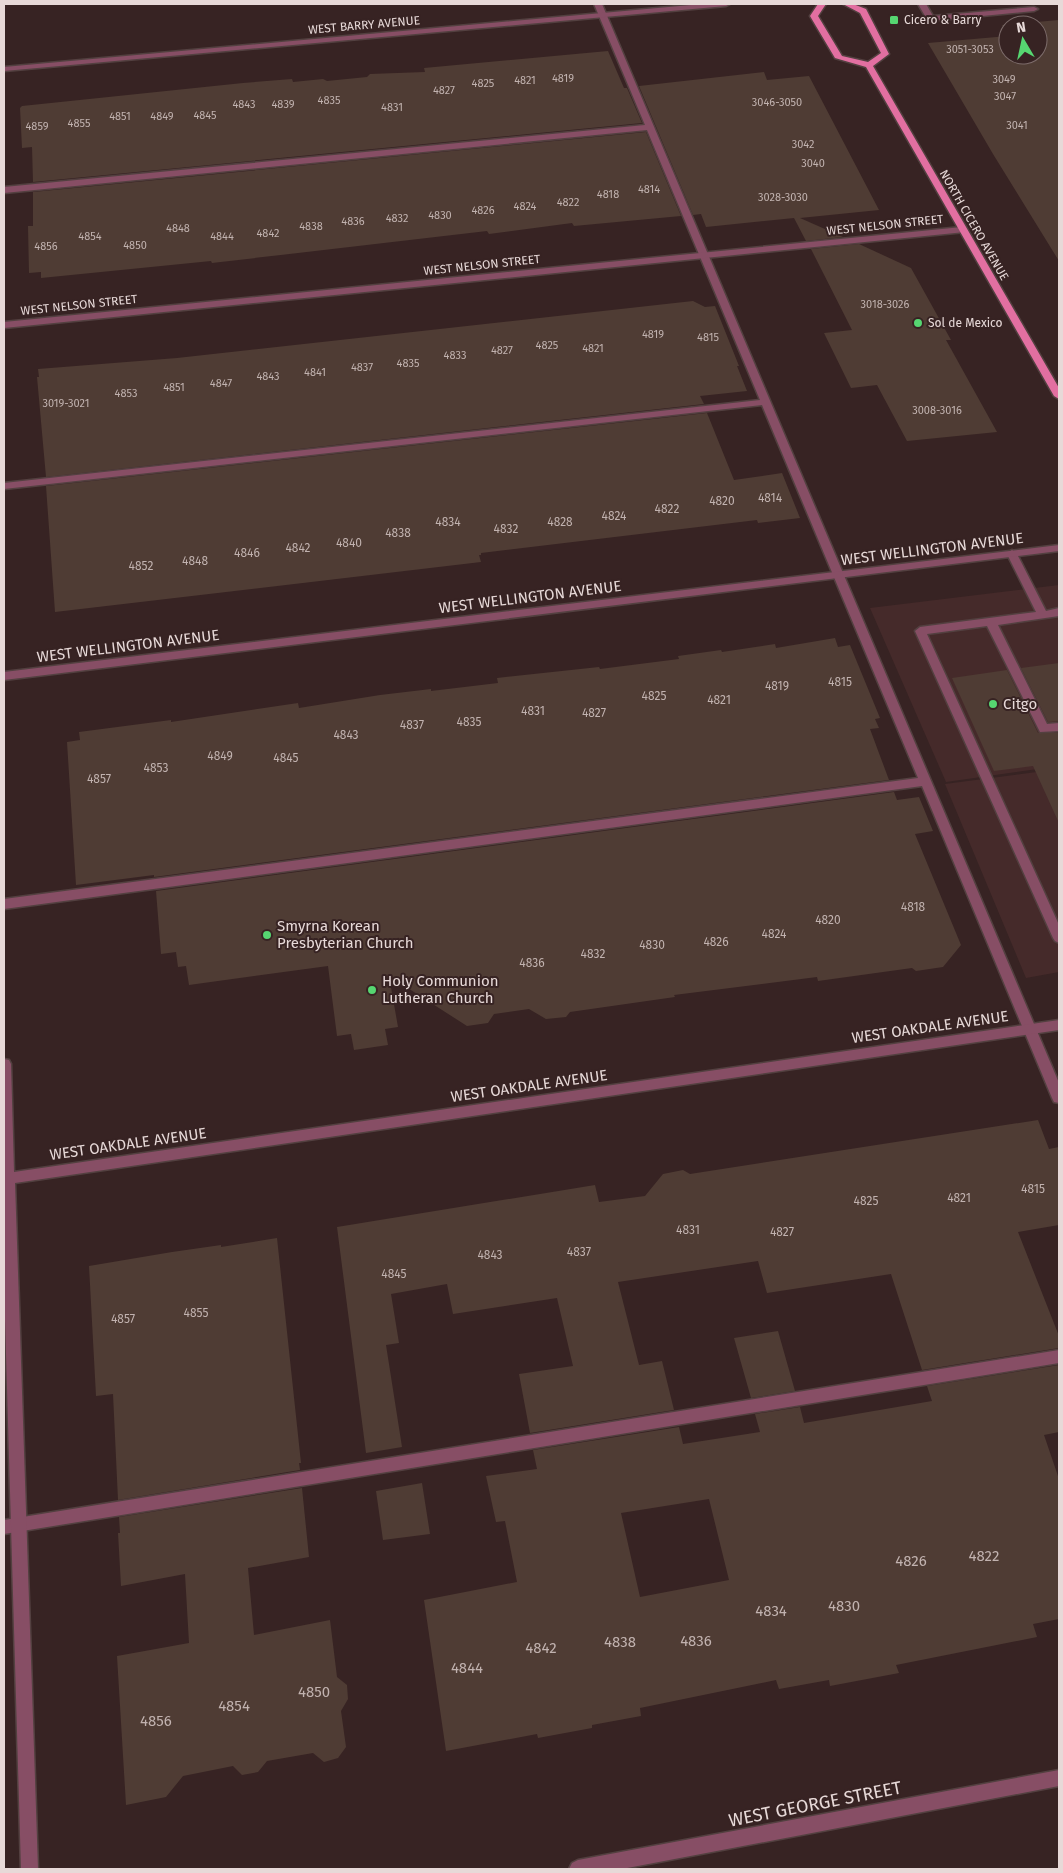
<svg xmlns="http://www.w3.org/2000/svg" width="1063" height="1873" font-family="'Fira Sans',sans-serif">
<style>
.built{fill:#452a2a}
.building{fill:#4f3c34;fill-rule:evenodd}
.lines{fill:none;stroke-linecap:round;stroke-linejoin:round}
.service-casing{stroke:#534040;stroke-width:3}
.minor-casing{stroke:#534040;stroke-width:3}
.primary-casing{stroke:#534040;stroke-width:3}
.service{fill:#874e65;fill-rule:evenodd}
.minor{fill:#874e65;fill-rule:evenodd}
.primary{fill:#e26fa1;fill-rule:evenodd}
.poi-dot{fill:#56d671;stroke:#372323;stroke-width:2}
.labels{text-anchor:middle;stroke-width:4;stroke-linejoin:round;paint-order:stroke}
.far-number-label{font-size:11px;fill:#c1b2af}
.far-poi-label{font-size:12px;fill:#e7d9d8;stroke:#372323;text-anchor:start}
.far-street-label{font-size:12px;fill:#e7d9d8;stroke:#372323}
.number-label{font-size:12px;fill:#c1b2af}
.street-label{font-size:15px;fill:#e7d9d8;stroke:#372323}
.poi-label{font-size:15px;fill:#e7d9d8;stroke:#372323;text-anchor:start}
.near-number-label{font-size:15px;fill:#c1b2af}
.near-street-label{font-size:18px;fill:#e7d9d8;stroke:#372323}
</style>
<rect width="100%" height="100%" fill="#372323"/>
<path class="built" d="M 1059,585 L 1059,766 L 946,782 L 870,608 Z
M 1059,769 L 1059,972 L 1026,978 L 945,784 Z"/>
<path class="building" d="M 1059,20 L 1059,261 L 993,154 L 928,43 L 1008,36 L 1008,55 L 1038,55 L 1038,25 L 1008,25 L 1008,35 L 1002,25 Z
M 608,51 L 624,88 L 627,88 L 642,123 L 33,182 L 32,147 L 22,148 L 20,108 L 22,106 L 243,83 L 292,79 L 293,82 L 323,79 L 327,81 L 367,77 L 370,74 L 425,72 L 424,68 Z
M 764,72 L 767,80 L 809,76 L 879,210 L 800,218 L 843,237 L 806,241 L 794,218 L 706,227 L 701,214 L 693,215 L 639,86 Z
M 646,132 L 681,216 L 574,226 L 572,223 L 489,234 L 487,231 L 212,263 L 211,261 L 41,278 L 41,272 L 29,273 L 28,226 L 33,226 L 33,192 Z
M 859,244 L 911,268 L 951,340 L 946,340 L 997,432 L 907,441 L 877,385 L 851,388 L 824,333 L 852,330 L 811,249 Z
M 693,301 L 705,307 L 715,306 L 739,366 L 737,366 L 747,391 L 700,396 L 704,404 L 46,477 L 37,377 L 39,377 L 38,369 L 177,358 Z
M 707,413 L 734,480 L 782,473 L 800,518 L 758,523 L 757,520 L 481,553 L 481,555 L 479,555 L 481,562 L 55,612 L 46,486 Z
M 835,638 L 838,647 L 850,645 L 880,718 L 875,719 L 879,728 L 870,729 L 889,780 L 154,877 L 154,875 L 76,885 L 67,742 L 80,740 L 79,732 L 171,720 L 171,722 L 298,703 L 299,708 L 380,695 L 431,689 L 431,691 L 498,683 L 497,678 L 599,667 L 600,669 L 679,659 L 678,656 L 721,650 L 722,652 L 775,644 L 776,648 Z
M 1059,663 L 1059,721 L 1048,722 L 1021,668 Z
M 1007,670 L 1038,733 L 1059,733 L 1059,823 L 1033,766 L 994,771 L 952,678 Z
M 894,792 L 897,800 L 919,797 L 933,831 L 915,834 L 961,945 L 943,967 L 916,971 L 912,968 L 818,981 L 817,977 L 674,995 L 675,997 L 570,1012 L 566,1017 L 546,1019 L 529,1009 L 494,1014 L 488,1023 L 467,1026 L 389,976 L 398,1027 L 385,1029 L 388,1045 L 354,1050 L 351,1034 L 337,1036 L 328,966 L 189,985 L 186,966 L 178,967 L 176,952 L 161,954 L 156,891 Z
M 1038,1120 L 1049,1149 L 1059,1147 L 1059,1225 L 1018,1232 L 1059,1336 L 1059,1348 L 922,1370 L 891,1274 L 767,1293 L 758,1261 L 618,1282 L 639,1365 L 662,1361 L 674,1410 L 530,1433 L 519,1374 L 573,1366 L 557,1298 L 453,1314 L 447,1284 L 391,1294 L 399,1343 L 386,1345 L 402,1447 L 366,1453 L 337,1227 L 595,1185 L 599,1202 L 645,1196 L 663,1174 L 683,1170 L 690,1174 Z
M 277,1238 L 301,1463 L 299,1463 L 300,1470 L 118,1500 L 113,1394 L 96,1396 L 89,1266 L 172,1252 L 221,1245 L 221,1247 Z
M 778,1331 L 795,1391 L 751,1398 L 734,1338 Z
M 1059,1365 L 1059,1432 L 1044,1435 L 1059,1479 L 1059,1619 L 1033,1624 L 1037,1637 L 896,1665 L 899,1673 L 830,1686 L 829,1680 L 779,1689 L 776,1680 L 640,1708 L 641,1716 L 592,1725 L 592,1728 L 538,1738 L 537,1734 L 446,1751 L 424,1600 L 517,1582 L 505,1521 L 496,1522 L 486,1476 L 537,1469 L 533,1450 L 679,1427 L 683,1444 L 760,1432 L 755,1414 L 800,1407 L 804,1423 L 932,1401 L 927,1386 ZM 709,1499 L 729,1580 L 640,1597 L 621,1513 Z
M 422,1483 L 430,1534 L 383,1540 L 376,1491 Z
M 302,1488 L 309,1557 L 248,1568 L 254,1635 L 330,1620 L 337,1677 L 347,1685 L 348,1699 L 341,1711 L 346,1747 L 338,1758 L 324,1762 L 313,1753 L 267,1761 L 258,1772 L 242,1775 L 233,1766 L 183,1776 L 166,1797 L 126,1805 L 117,1656 L 189,1643 L 185,1574 L 121,1586 L 118,1533 L 120,1533 L 119,1517 Z"/>
<g class="lines">
<g class="service-casing">
<path id="service" d="M 594,4 L 602,4 L 1059,1083 L 1059,1103 L 1054,1102 L 1052,1098 L 922,786 L 4,909 L 4,899 L 918,778 L 762,405 L 4,489 L 4,483 L 760,400 L 647,130 L 4,193 L 4,187 L 645,125 Z
M 918,4 L 926,4 L 933,16 L 1034,7 L 1038,9 L 1034,11 L 931,21 L 928,21 Z
M 1012,550 L 1017,554 L 1046,611 L 1059,608 L 1059,616 L 998,625 L 1047,724 L 1059,723 L 1059,731 L 1040,732 L 987,626 L 927,634 L 1059,925 L 1059,943 L 1055,941 L 1053,938 L 915,631 L 920,627 L 1036,612 L 1007,554 Z
M 1059,1350 L 1059,1363 L 4,1534 L 4,1520 Z"/>
</g>
<g class="minor-casing">
<path id="minor" d="M 702,4 L 730,4 L 726,6 L 4,71 L 4,67 Z
M 962,227 L 965,228 L 965,232 L 4,328 L 4,322 Z
M 1059,545 L 1059,551 L 4,680 L 4,672 Z
M 1059,1020 L 1059,1030 L 15,1183 L 38,1869 L 21,1869 L 4,1285 L 4,1059 L 9,1060 L 11,1064 L 14,1172 Z
M 1059,1770 L 1059,1786 L 622,1869 L 569,1869 L 572,1863 L 578,1860 Z"/>
</g>
<g class="primary-casing">
<path id="primary" d="M 818,4 L 826,4 L 818,16 L 842,56 L 868,62 L 881,53 L 860,13 L 843,4 L 853,4 L 866,9 L 889,54 L 873,66 L 1059,388 L 1059,399 L 1054,396 L 866,67 L 835,58 L 810,16 Z"/>
</g>
<use href="#service" class="service"/>
<use href="#minor" class="minor"/>
<use href="#primary" class="primary"/>
</g>
<g class="poi-dot">
<rect x="889" y="15" width="10" height="10" rx="2.5"/>
<circle cx="918" cy="323" r="5"/>
<circle cx="993" cy="704" r="5"/>
<circle cx="267" cy="935" r="5"/>
<circle cx="372" cy="990" r="5"/>
</g>
<g class="labels">
<g class="far-number-label">
<text x="970" y="53">3051-3053</text>
<text x="563" y="82">4819</text>
<text x="1004" y="83">3049</text>
<text x="525" y="84">4821</text>
<text x="483" y="87">4825</text>
<text x="444" y="94">4827</text>
<text x="1005" y="100">3047</text>
<text x="329" y="104">4835</text>
<text x="777" y="106">3046-3050</text>
<text x="244" y="108">4843</text>
<text x="283" y="108">4839</text>
<text x="392" y="111">4831</text>
<text x="205" y="119">4845</text>
<text x="120" y="120">4851</text>
<text x="162" y="120">4849</text>
<text x="79" y="127">4855</text>
<text x="1017" y="129">3041</text>
<text x="37" y="130">4859</text>
<text x="803" y="148">3042</text>
<text x="813" y="167">3040</text>
<text x="649" y="193">4814</text>
<text x="608" y="198">4818</text>
<text x="783" y="201">3028-3030</text>
<text x="568" y="206">4822</text>
<text x="525" y="210">4824</text>
<text x="483" y="214">4826</text>
<text x="440" y="219">4830</text>
<text x="397" y="222">4832</text>
<text x="353" y="225">4836</text>
<text x="311" y="230">4838</text>
<text x="178" y="232">4848</text>
<text x="268" y="237">4842</text>
<text x="90" y="240">4854</text>
<text x="222" y="240">4844</text>
<text x="135" y="249">4850</text>
<text x="46" y="250">4856</text>
<text x="885" y="308">3018-3026</text>
<text x="653" y="338">4819</text>
<text x="708" y="341">4815</text>
<text x="547" y="349">4825</text>
<text x="593" y="352">4821</text>
<text x="502" y="354">4827</text>
<text x="455" y="359">4833</text>
<text x="408" y="367">4835</text>
<text x="362" y="371">4837</text>
<text x="315" y="376">4841</text>
<text x="268" y="380">4843</text>
<text x="221" y="387">4847</text>
<text x="174" y="391">4851</text>
<text x="126" y="397">4853</text>
<text x="66" y="407">3019-3021</text>
<text x="937" y="414">3008-3016</text>
</g>
<g class="far-poi-label">
<text x="904" y="24">Cicero &amp; Barry</text>
<text x="928" y="327">Sol de Mexico</text>
</g>
<g class="far-street-label">
<text transform="translate(364 25) rotate(-5)" y="4">WEST BARRY AVENUE</text>
<text transform="translate(885 225) rotate(-6)" y="4">WEST NELSON STREET</text>
<text transform="translate(974 225) rotate(60)" y="4">NORTH CICERO AVENUE</text>
<text transform="translate(482 265) rotate(-6)" y="4">WEST NELSON STREET</text>
<text transform="translate(79 305) rotate(-6)" y="4">WEST NELSON STREET</text>
</g>
<g class="number-label">
<text x="770" y="502">4814</text>
<text x="722" y="505">4820</text>
<text x="667" y="513">4822</text>
<text x="614" y="520">4824</text>
<text x="448" y="526">4834</text>
<text x="560" y="526">4828</text>
<text x="506" y="533">4832</text>
<text x="398" y="537">4838</text>
<text x="349" y="547">4840</text>
<text x="298" y="552">4842</text>
<text x="247" y="557">4846</text>
<text x="195" y="565">4848</text>
<text x="141" y="570">4852</text>
<text x="840" y="686">4815</text>
<text x="777" y="690">4819</text>
<text x="654" y="700">4825</text>
<text x="719" y="704">4821</text>
<text x="533" y="715">4831</text>
<text x="594" y="717">4827</text>
<text x="469" y="726">4835</text>
<text x="412" y="729">4837</text>
<text x="346" y="739">4843</text>
<text x="220" y="760">4849</text>
<text x="286" y="762">4845</text>
<text x="156" y="772">4853</text>
<text x="99" y="783">4857</text>
<text x="913" y="911">4818</text>
<text x="828" y="924">4820</text>
<text x="774" y="938">4824</text>
<text x="716" y="946">4826</text>
<text x="652" y="949">4830</text>
<text x="593" y="958">4832</text>
<text x="532" y="967">4836</text>
<text x="1033" y="1193">4815</text>
<text x="959" y="1202">4821</text>
<text x="866" y="1205">4825</text>
<text x="688" y="1234">4831</text>
<text x="782" y="1236">4827</text>
<text x="579" y="1256">4837</text>
<text x="490" y="1259">4843</text>
<text x="394" y="1278">4845</text>
<text x="196" y="1317">4855</text>
<text x="123" y="1323">4857</text>
</g>
<g class="street-label">
<text transform="translate(932 549) rotate(-7)" y="5">WEST WELLINGTON AVENUE</text>
<text transform="translate(530 597) rotate(-7)" y="5">WEST WELLINGTON AVENUE</text>
<text transform="translate(128 646) rotate(-7)" y="5">WEST WELLINGTON AVENUE</text>
<text transform="translate(930 1027) rotate(-8)" y="5">WEST OAKDALE AVENUE</text>
<text transform="translate(529 1086) rotate(-8)" y="5">WEST OAKDALE AVENUE</text>
<text transform="translate(128 1144) rotate(-8)" y="5">WEST OAKDALE AVENUE</text>
</g>
<g class="poi-label">
<text x="1003" y="709">Citgo</text>
<text x="277" y="931">Smyrna Korean<tspan x="277" dy="17">Presbyterian Church</tspan></text>
<text x="382" y="986">Holy Communion<tspan x="382" dy="17">Lutheran Church</tspan></text>
</g>
<g class="near-number-label">
<text x="984" y="1561">4822</text>
<text x="911" y="1566">4826</text>
<text x="844" y="1611">4830</text>
<text x="771" y="1616">4834</text>
<text x="696" y="1646">4836</text>
<text x="620" y="1647">4838</text>
<text x="541" y="1653">4842</text>
<text x="467" y="1673">4844</text>
<text x="314" y="1697">4850</text>
<text x="234" y="1711">4854</text>
<text x="156" y="1726">4856</text>
</g>
<g class="near-street-label">
<text transform="translate(815 1804) rotate(-11)" y="6">WEST GEORGE STREET</text>
</g>
</g>
<rect width="1063" height="1873" fill="none" stroke="#e7d9d8" stroke-width="10"/>
<g transform="translate(1023 40) rotate(351)"><circle r="24" fill="#372323" stroke="#7d6c6b"/>
<path d="M0-4L9 19L0 12L-9 19Z" fill="#56d671"/>
<text y="-8" font-size="14" font-weight="bold" text-anchor="middle" fill="#e7d9d8">N</text>
</g>
</svg>
